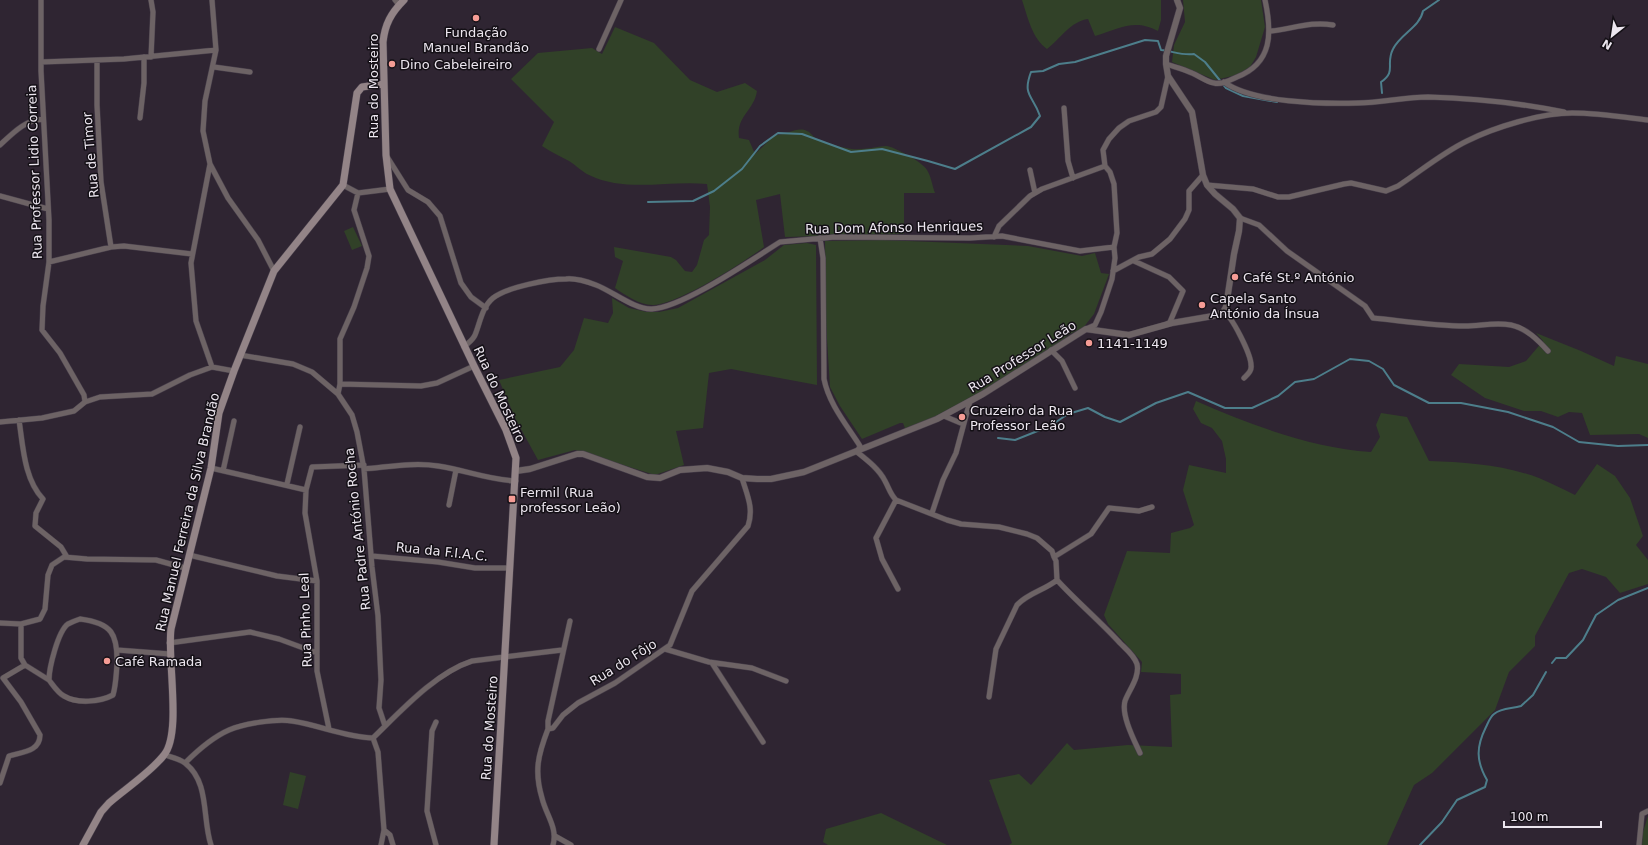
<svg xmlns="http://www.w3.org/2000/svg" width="1648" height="845" font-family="'DejaVu Sans',sans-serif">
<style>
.green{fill:#314128}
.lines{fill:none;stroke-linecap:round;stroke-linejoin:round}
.stream{stroke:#4d7e8b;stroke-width:2}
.minor-casing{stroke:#49404c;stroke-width:6}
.tertiary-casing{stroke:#49404c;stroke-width:7}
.secondary-casing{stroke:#49404c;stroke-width:8}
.minor{stroke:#6d6365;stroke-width:5}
.tertiary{stroke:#6d6365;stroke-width:6}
.secondary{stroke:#938487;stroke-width:7}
.poi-dot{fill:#f59c95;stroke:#141016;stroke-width:1.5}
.labels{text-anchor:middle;stroke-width:3;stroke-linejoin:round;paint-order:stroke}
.poi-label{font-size:13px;fill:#ece6ef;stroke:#141016;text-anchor:start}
.street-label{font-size:13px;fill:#ece6ef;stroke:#141016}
</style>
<rect width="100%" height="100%" fill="#2f2532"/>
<path class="green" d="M 1022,0 L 1161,0 L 1161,20 L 1158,31 C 1134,18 1119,29 1095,36 L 1088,19 C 1071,21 1060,39 1047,49 C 1032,38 1028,18 1022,0 Z
M 1183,0 L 1261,0 L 1265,27 L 1256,57 L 1250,67 L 1237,75 L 1215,80 L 1172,62 L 1174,45 L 1185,22 Z
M 615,27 L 654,43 L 690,80 L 717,92 L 745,83 L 757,91 C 754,111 736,116 739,138 L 749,140 L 755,154 L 775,135 C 786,136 797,126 807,131 C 810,132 812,135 814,137 C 824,143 841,147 852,149 C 864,150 874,147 886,146 C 893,146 924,163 927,170 C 931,176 932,185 935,193 L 904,193 L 904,234 L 785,237 L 780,194 L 756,200 L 764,247 C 743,263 678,304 654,305 C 641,306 625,295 615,288 L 623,261 L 615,257 L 614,247 L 671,257 L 676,260 L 685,271 L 692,272 L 697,265 L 704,240 L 709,235 L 710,207 L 707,184 C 668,180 626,193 589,175 C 582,172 576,165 569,161 C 560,156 551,152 542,146 L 554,122 L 511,79 L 538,53 L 592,48 L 602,54 Z
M 353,227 L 362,246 L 352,250 L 344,231 Z
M 884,240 L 1028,246 L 1082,256 L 1095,253 L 1101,273 L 1109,274 L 1094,314 L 1083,328 L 1070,334 L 1042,356 L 979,396 L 906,431 L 903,423 L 900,423 L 862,439 L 840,406 L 830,387 L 826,323 L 825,241 Z
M 807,243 L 816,245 L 817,385 L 731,369 L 709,373 L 703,428 L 676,431 L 684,465 L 655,475 L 575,450 L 538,460 L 516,420 L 499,380 L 560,367 L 574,350 L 584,318 L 608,323 L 613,313 L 612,298 L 629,308 L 647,312 L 659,312 L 678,308 L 765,260 L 784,245 Z
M 1536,333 L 1581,351 L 1614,366 L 1616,356 L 1648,364 L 1648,438 L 1639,434 L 1590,435 L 1582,413 L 1569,412 L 1558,417 L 1541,411 L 1524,411 L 1485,398 L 1451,375 L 1459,364 L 1509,367 L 1526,361 L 1543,341 Z
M 1196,401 C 1251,425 1311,448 1371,452 L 1380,437 L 1376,425 L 1381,413 L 1407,417 L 1429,461 C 1466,462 1504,465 1539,478 C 1551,483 1563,489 1575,495 L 1597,464 L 1615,476 L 1630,498 L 1643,536 L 1636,545 L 1648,560 L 1648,584 L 1620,593 L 1606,577 L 1582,569 L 1569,573 L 1535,636 L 1535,646 L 1509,672 L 1495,710 L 1432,773 L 1414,785 L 1387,845 L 1009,845 L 1012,843 L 989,780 L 1019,774 L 1031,785 L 1067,743 L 1074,750 L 1128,745 L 1172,747 L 1170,695 L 1181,694 L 1181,674 L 1141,672 L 1142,662 L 1108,624 L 1104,615 L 1127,551 L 1170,553 L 1171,533 L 1190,528 L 1194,525 L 1183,490 L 1189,465 L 1226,473 L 1226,459 L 1222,441 L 1212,428 L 1201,423 L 1193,409 Z
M 290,772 L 306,776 L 298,809 L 283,805 Z
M 881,813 L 947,845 L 828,845 L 823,842 L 826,829 Z
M 1648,816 L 1648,845 L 1642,845 L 1643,832 Z"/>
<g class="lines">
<path class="stream" d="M 1382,93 L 1381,82 C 1397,71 1385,65 1393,49 C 1400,34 1420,27 1423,11 L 1439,0
M 648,202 L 693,201 L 714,191 L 742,169 L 760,146 L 778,133 L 802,134 L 851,152 L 882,149 L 928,161 L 955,169 L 1031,127 L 1040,116 C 1033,95 1022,96 1031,72 L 1043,71 L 1059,64 L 1075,62 L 1145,40 L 1158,41 L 1161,50 C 1172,51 1183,56 1194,54 L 1205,62 L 1226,88 L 1243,96 L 1277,102
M 998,438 L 1015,440 L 1050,426 L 1068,414 L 1088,408 L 1105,417 L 1120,422 L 1156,403 L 1188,392 L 1225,408 L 1252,408 L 1278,396 L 1295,382 L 1314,379 L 1350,359 L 1369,361 L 1383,369 L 1394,385 L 1429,403 L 1461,403 L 1508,412 L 1553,427 L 1579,442 L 1618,446 L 1648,445
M 1552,663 L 1556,658 L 1566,658 L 1583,640 L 1596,615 L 1618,600 L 1648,588
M 1420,845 L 1442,822 L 1457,800 L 1485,787 L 1487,780 C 1476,761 1476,747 1486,727 C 1488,723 1490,717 1494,714 C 1502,707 1512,709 1521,706 L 1533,695 L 1546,672"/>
<g class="minor-casing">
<path id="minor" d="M 41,0 L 41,71 L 49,220 L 49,262 L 43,306 L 42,330 L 60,353 L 84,395 L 85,402
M 212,0 L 216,50 L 205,101 L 203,131 L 210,164 L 228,198 L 258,240 L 274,271
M 395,0 L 399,5
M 1271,31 C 1292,29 1311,21 1333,25
M 599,49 L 621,0
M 151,57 L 153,12 L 151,0
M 97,60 L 97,105 L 101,182 L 111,247
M 41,62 L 124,59 L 216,50
M 1166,64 C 1175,67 1184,69 1192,73 C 1199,76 1207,82 1214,83 C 1222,85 1230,80 1237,77 C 1273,63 1272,32 1265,0
M 214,67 L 250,72
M 1224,82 C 1252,103 1323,104 1358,103 C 1381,103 1404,97 1428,97 C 1473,98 1519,103 1564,112
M 1064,108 L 1068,161 L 1073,178
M 140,118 L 144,83 L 144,57
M 0,145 C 13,133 25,120 43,119
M 386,155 L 408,190 L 428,202 L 440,216 L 461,283 L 471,297 L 486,308
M 210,164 L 191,263 L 196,321 L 212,367
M 1030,170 L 1035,193
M 343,185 L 358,193 L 390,189
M 1207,185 L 1253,189 L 1278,197 L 1289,197 L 1344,184 L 1351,183 L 1386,191 L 1398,186 C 1421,171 1442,153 1467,141 C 1495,127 1541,113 1572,113 C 1598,113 1623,117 1648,120
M 0,196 L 48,209
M 1240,218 L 1259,225 L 1287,251 L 1365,306 L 1373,318 C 1403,321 1435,326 1465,326 C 1480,326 1495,322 1511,325 C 1526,328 1538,340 1548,351
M 994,237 L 999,226 L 1030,196 L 1042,189 L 1105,166
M 820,238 L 823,258 L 824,379 C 829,404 846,424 860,446 L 857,452 C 867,460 879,469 885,481 C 889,488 890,494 896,500 L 947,520 L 961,524 L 999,527 L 1027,534 L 1037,538 L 1052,551 L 1054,557 L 1056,561 L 1057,580 C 1077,602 1100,621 1120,643 C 1126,649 1134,655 1137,664 C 1140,677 1129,690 1125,701 C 1121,715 1134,740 1140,753
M 1134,261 L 1169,277 L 1183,291 L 1170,322 L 1167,324
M 49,262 L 111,247 L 124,246 L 192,254
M 1113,271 L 1139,257 L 1152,254 L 1170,239 L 1185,219 L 1189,210 L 1189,191 L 1203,175
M 1223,312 C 1232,315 1251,355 1251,365 C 1252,371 1248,374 1244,378
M 1086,329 L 1095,325 L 1101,312 L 1112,279 L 1115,258 L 1114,247 L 1117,233 L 1114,184 L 1110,172 L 1105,166 L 1103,150 L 1109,139 L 1119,128 L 1129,121 L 1156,112 L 1161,107 L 1168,76
M 464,347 C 468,343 473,340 475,335 C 480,323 482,307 493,298 C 507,287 549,279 566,279 C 575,278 588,282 596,285 C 612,291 635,310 652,309 C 684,307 751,260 780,242 L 835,237 L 970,238 L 1002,236 L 1080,251 L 1114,247
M 1051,350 L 1062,361 L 1075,388
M 240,355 L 293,364 L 312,372 L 338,394 L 352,415 L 357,432 L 364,469 L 372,567 L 378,616 L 381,680 L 379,708 L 385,726
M 340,384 L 421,386 L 437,383 L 474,366
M 338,394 L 340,384 L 340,339 L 354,307 L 367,268 L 369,256 L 354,210 L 358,193
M 944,416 L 963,424
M 19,420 C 23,446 24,479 43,499 L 36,513 L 35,526 L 61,547 L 67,557
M 0,422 L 42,418 L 74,411 L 85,402 L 100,397 L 152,394 L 190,375 L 212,367 L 234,371
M 211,468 L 306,490
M 364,469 C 389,467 414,462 438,466 C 465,470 489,480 516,481
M 223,471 L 234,421
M 287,484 L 300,427
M 896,500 L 876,538 L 882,559 L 898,589
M 449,505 L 456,470
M 932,513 L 943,480 L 956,453 L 970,401
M 189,555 L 277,576 L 317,581
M 372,556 L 438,562 L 475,568 L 510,568
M 1054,557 L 1091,534 L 1109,508 L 1139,511 L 1152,507
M 80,619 C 112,623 118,634 117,665 C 116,675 116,685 113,695 C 100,702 77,704 64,696 C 58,693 53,685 49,680 C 49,668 58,631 68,624 C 72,622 77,620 80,619 Z
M 0,623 L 21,624
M 169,643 L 250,632 L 279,639 L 317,653
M 665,649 L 709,662 L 752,668 L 786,681
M 117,650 L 170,654
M 712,663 L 763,742
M 49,680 L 25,665 L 21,658 L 21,624 L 40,619 L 45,609 L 48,575 L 52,565 L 64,557 L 87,559 L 156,560 L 185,568
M 989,697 L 996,649 L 1017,605 C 1028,593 1045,590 1057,580
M 329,729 L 317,671 L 317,581 L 305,513 L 306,490 L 312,467 L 364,465
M 548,729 L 548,721 L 570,621
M 373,738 C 400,712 435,673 472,661 L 562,650
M 373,738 L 378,752 L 384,830 L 381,845
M 165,755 C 171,757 180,759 185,763 C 210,782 202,819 211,845
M 185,763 C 197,751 213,737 229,730 C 243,724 277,718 292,721 C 319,725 345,737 373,738
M 0,783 L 9,756 C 21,752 40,752 40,735 L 21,702 L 3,678 L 25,665
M 384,830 L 390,835 L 393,845
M 555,836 L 571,845
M 436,845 L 427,811 L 432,731 L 436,722
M 553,845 C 558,828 546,815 542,798 C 534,771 538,755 548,729 L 553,728 L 563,715 L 578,703 L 615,683 L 670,645 L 692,591 L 748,526 C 754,508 747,495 742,478
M 1639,845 L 1642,814 L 1648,811"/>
</g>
<g class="tertiary-casing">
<path id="tertiary" d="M 516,471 L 530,469 L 577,454 L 583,454 L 647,477 L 660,478 L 680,470 L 707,468 L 728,472 L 742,478 L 757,479 L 771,479 L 804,472 L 937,419 L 983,394 L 1086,329 L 1129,335 L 1172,323 L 1213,316 L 1223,312 L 1226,307 L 1234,254 L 1239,231 L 1240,218 L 1233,209 L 1215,194 L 1207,185 L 1203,175 L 1192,112 L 1168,76 L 1166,64 L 1166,56 L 1180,8 L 1177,0"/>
</g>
<g class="secondary-casing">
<path id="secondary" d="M 404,0 C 391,13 385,24 383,42 L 386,155 L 390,189 L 474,366 L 506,430 L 516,458 L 494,845
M 83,845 L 101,812 L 109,803 C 125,789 151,772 164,755 C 182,733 167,659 171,629 L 211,468 L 219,413 L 234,371 L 274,271 L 343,185 L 357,93 L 362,87 L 383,84"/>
</g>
<use href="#minor" class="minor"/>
<use href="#tertiary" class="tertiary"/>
<use href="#secondary" class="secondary"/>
</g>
<g class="poi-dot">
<circle cx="476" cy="18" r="4"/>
<circle cx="392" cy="64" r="4"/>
<circle cx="1235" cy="277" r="4"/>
<circle cx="1202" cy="305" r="4"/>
<circle cx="1089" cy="343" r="4"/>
<circle cx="962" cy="417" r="4"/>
<rect x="508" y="495" width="8" height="8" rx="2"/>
<circle cx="107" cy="661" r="4"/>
</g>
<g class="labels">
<g class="poi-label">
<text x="476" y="37" text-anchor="middle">Fundação<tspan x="476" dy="15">Manuel Brandão</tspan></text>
<text x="400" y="69">Dino Cabeleireiro</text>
<text x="1243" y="282">Café St.º António</text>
<text x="1210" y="303">Capela Santo<tspan x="1210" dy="15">António da Ínsua</tspan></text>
<text x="1097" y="348">1141-1149</text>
<text x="970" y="415">Cruzeiro da Rua<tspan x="970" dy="15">Professor Leão</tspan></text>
<text x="520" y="497">Fermil (Rua<tspan x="520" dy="15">professor Leão)</tspan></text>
<text x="115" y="666">Café Ramada</text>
</g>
<g class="street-label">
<text transform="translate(373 86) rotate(-90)" y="5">Rua do Mosteiro</text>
<text transform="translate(90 155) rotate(-95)" y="5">Rua de Timor</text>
<text transform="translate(34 172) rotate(-92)" y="5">Rua Professor Lidio Correia</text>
<text transform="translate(894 227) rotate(-1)" y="5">Rua Dom Afonso Henriques</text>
<text transform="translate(1022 356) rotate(-32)" y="5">Rua Professor Leão</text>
<text transform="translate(500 394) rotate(65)" y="5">Rua do Mosteiro</text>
<text transform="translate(187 512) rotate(-77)" y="5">Rua Manuel Ferreira da Silva Brandão</text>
<text transform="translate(357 529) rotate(-96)" y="5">Rua Padre António Rocha</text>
<text transform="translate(442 551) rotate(6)" y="5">Rua da F.I.A.C.</text>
<text transform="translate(305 620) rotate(-92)" y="5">Rua Pinho Leal</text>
<text transform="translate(623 662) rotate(-32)" y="5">Rua do Fôjo</text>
<text transform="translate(489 728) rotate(-86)" y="5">Rua do Mosteiro</text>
</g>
</g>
<g transform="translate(1612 36) rotate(210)" stroke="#141016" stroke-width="3" paint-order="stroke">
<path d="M0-3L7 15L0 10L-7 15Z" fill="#ece6ef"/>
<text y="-6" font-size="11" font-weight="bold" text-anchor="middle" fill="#ece6ef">N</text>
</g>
<path d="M1504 821v6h97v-6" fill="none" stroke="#ece6ef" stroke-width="2"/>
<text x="1510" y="821" font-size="12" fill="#ece6ef" stroke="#141016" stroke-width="3" paint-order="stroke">100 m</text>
</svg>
